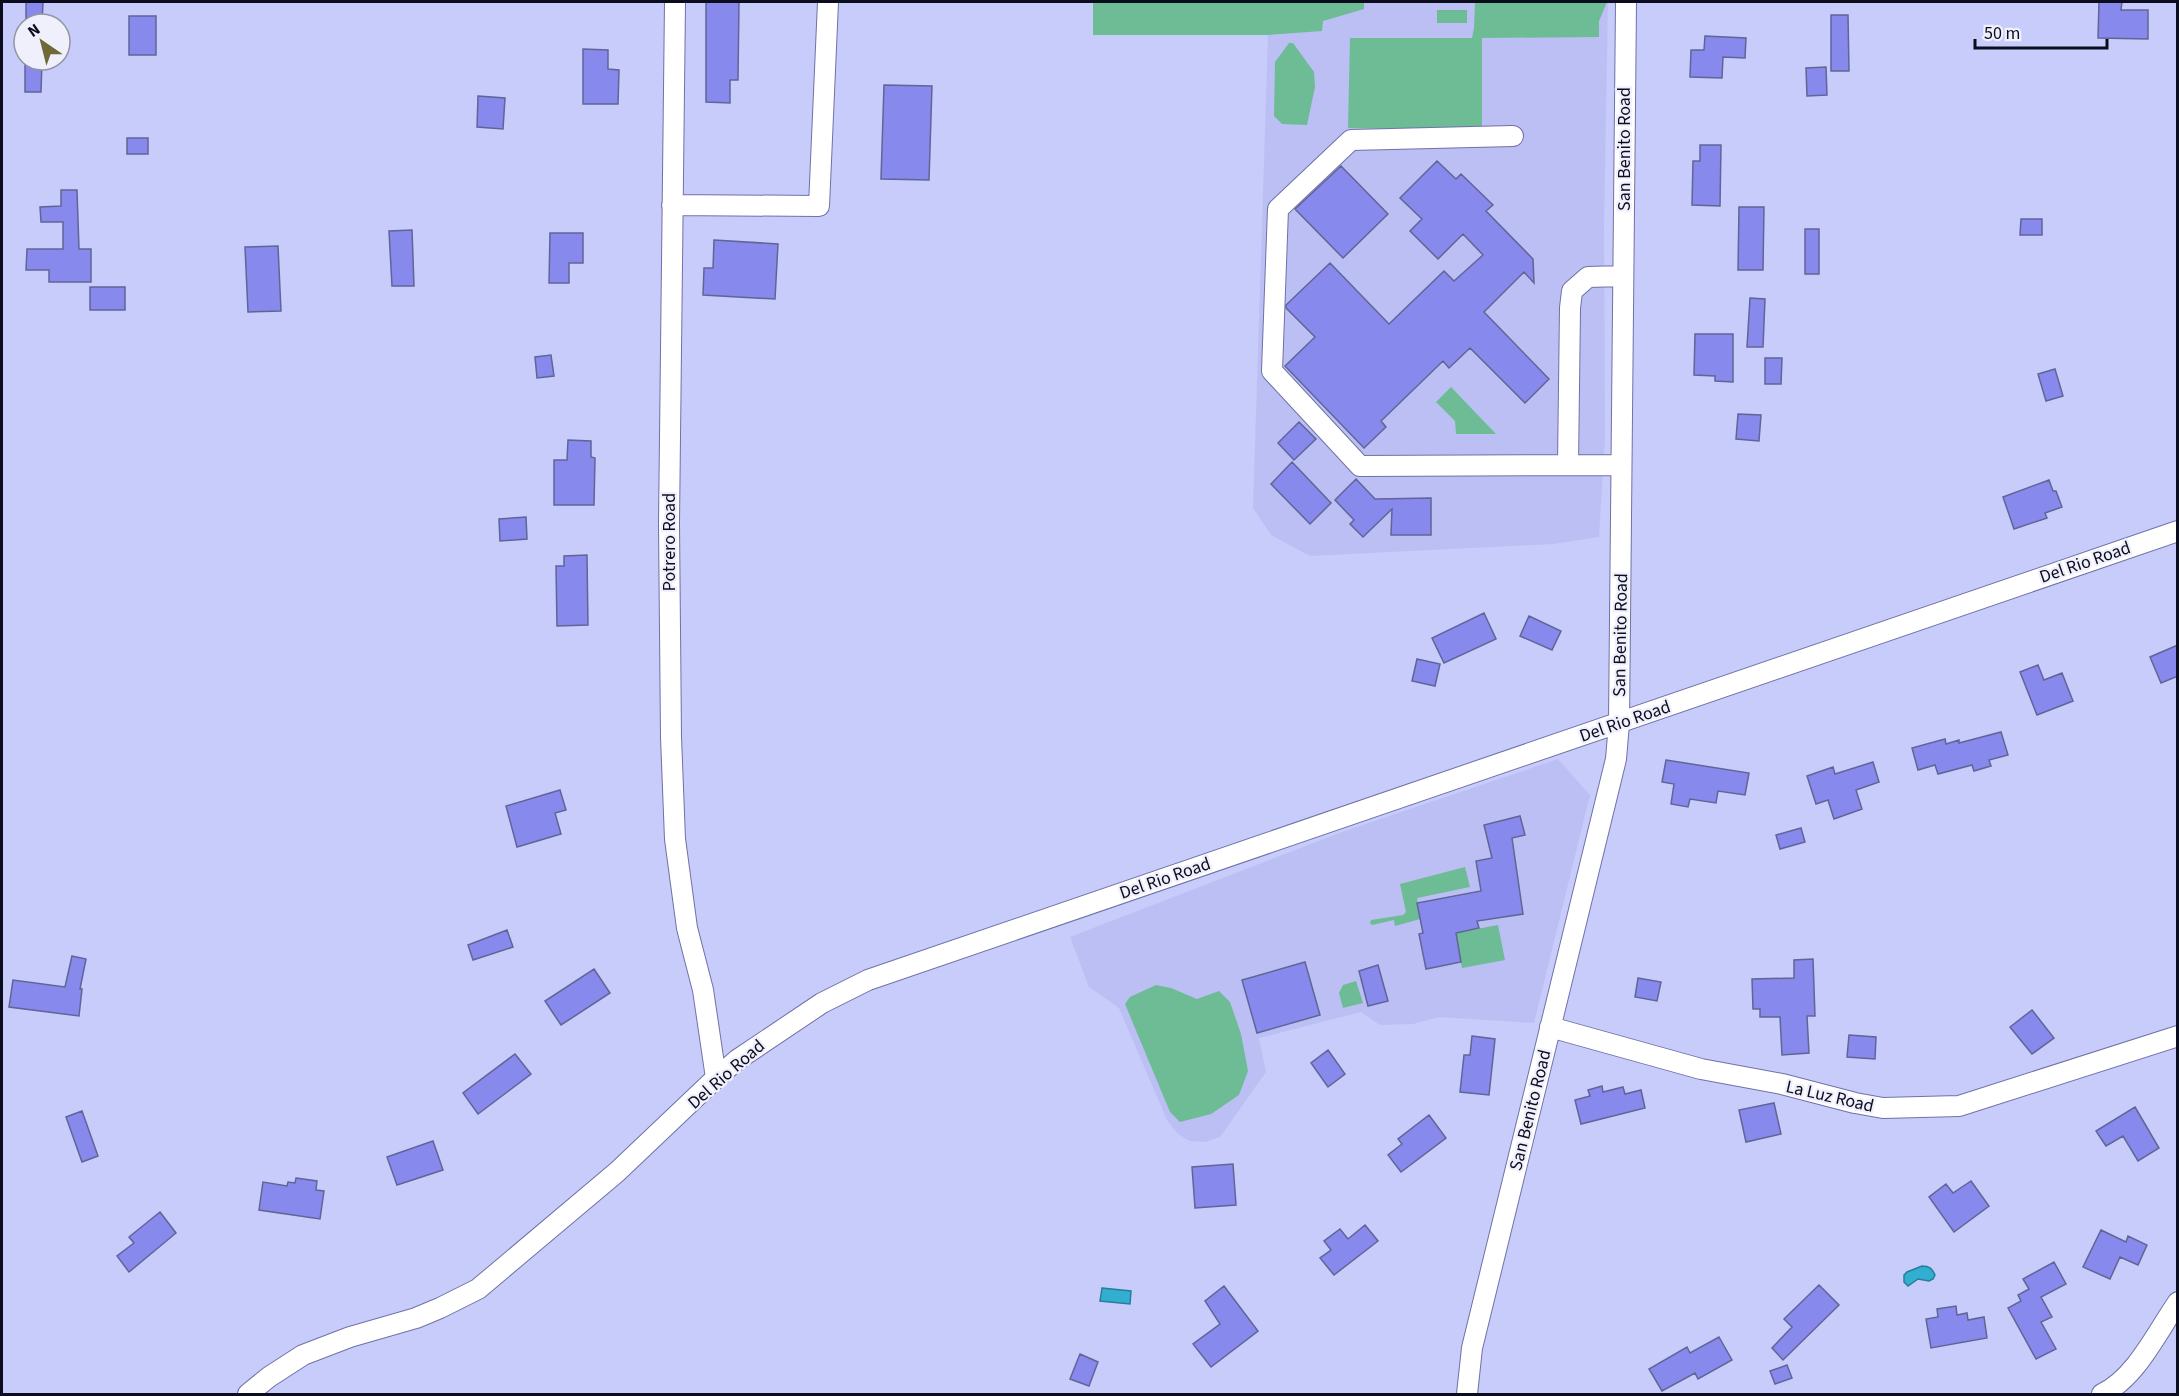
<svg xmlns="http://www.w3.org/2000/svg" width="2179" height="1396" font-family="'Source Sans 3',sans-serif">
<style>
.built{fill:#bbbff3}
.green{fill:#6dbc95}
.water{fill:#32aed0;stroke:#277d9b;stroke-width:1.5}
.building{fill:#8789ec;stroke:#616497;stroke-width:1.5}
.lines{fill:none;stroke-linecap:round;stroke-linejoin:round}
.minor-casing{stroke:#6f72a6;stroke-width:22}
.minor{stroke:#fff;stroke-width:20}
.labels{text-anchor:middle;stroke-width:4.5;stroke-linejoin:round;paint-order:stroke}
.street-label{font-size:18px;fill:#0c0c1f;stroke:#eff0fc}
</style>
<rect width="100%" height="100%" fill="#c8ccfa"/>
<path class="built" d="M 1093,2 L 1608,2 L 1604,224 L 1605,437 L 1599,537 L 1553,544 L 1310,556 L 1271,535 L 1253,508 L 1268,35 L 1093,35 Z
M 1558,759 L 1590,795 L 1534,1023 L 1439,1017 L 1413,1024 L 1380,1025 L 1361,1012 L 1259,1038 L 1266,1072 L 1220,1137 L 1205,1142 L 1190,1141 L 1178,1134 L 1167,1120 L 1119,1008 L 1089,987 L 1070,937 L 1342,832 Z"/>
<path class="green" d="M 1093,2 L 1364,2 L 1364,9 L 1323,21 L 1322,31 L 1268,35 L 1093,35 Z
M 1475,2 L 1607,2 L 1599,21 L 1599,37 L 1482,38 L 1482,130 L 1348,128 L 1350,38 L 1472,38 L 1474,28 Z
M 1437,10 L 1467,10 L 1467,23 L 1437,23 Z
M 1289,43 L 1293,43 L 1314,72 L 1315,87 L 1307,125 L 1282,124 L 1274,116 L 1275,62 Z
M 1451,387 L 1496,434 L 1456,434 L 1455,421 L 1436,402 Z
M 1465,867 L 1470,887 L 1417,898 L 1420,919 L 1395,926 L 1394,920 L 1372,925 L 1370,923 L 1371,920 L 1403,915 L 1406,912 L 1400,884 Z
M 1498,925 L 1505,960 L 1462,968 L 1455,933 Z
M 1356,981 L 1363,1003 L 1343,1008 L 1339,993 L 1343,985 Z
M 1156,985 L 1171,988 L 1197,999 L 1219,991 L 1230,1002 L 1241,1034 L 1248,1071 L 1239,1095 L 1211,1114 L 1180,1122 L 1170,1112 L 1125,1004 L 1130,997 Z"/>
<path class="water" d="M 1922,1266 C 1929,1266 1932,1268 1935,1275 L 1933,1279 L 1929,1281 L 1918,1279 L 1908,1286 L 1904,1282 L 1904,1275 L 1907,1272 Z
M 1102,1288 L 1131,1291 L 1130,1304 L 1100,1301 Z"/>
<path class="building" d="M 26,2 L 43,2 L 42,24 L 26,24 Z
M 706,2 L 739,2 L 738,80 L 730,80 L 730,103 L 706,102 Z
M 2099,2 L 2122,2 L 2121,10 L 2148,10 L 2148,39 L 2098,38 Z
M 1831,15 L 1848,15 L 1849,71 L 1831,71 Z
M 129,16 L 156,16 L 156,55 L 129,55 Z
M 1705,36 L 1746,38 L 1745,58 L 1723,57 L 1722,78 L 1690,77 L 1691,50 L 1704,50 Z
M 583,49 L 608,50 L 608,69 L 619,70 L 618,104 L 583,104 Z
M 25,60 L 42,60 L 41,92 L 25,92 Z
M 1826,67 L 1827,95 L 1807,96 L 1806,68 Z
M 884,85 L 932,86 L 929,180 L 881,179 Z
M 478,96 L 505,98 L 503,129 L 477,127 Z
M 127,138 L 148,138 L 148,154 L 127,154 Z
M 1700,145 L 1721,145 L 1720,206 L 1692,205 L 1693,161 L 1700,161 Z
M 1437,161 L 1456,179 L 1461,174 L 1493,205 L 1486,211 L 1533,259 L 1534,283 L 1524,272 L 1484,312 L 1549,379 L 1525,403 L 1470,348 L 1449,368 L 1443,361 L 1381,421 L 1386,427 L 1364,448 L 1285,366 L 1315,337 L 1286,308 L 1286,305 L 1330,263 L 1389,324 L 1444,271 L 1454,281 L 1483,255 L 1463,234 L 1438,259 L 1410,231 L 1422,219 L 1400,198 Z
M 1341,166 L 1388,214 L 1343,258 L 1295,209 Z
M 61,190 L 77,190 L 79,249 L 91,249 L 91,282 L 49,282 L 49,270 L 26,270 L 27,249 L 63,249 L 63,222 L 41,222 L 40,207 L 61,206 Z
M 1739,207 L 1764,207 L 1763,270 L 1738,270 Z
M 2021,219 L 2042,219 L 2042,235 L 2020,235 Z
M 1805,229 L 1819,229 L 1819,274 L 1805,274 Z
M 412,230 L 414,286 L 392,286 L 389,231 Z
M 550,233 L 583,233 L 583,263 L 569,263 L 569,283 L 549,283 Z
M 714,240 L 778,244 L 775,299 L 703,295 L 704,268 L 713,268 Z
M 278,246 L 281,311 L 248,312 L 245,247 Z
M 90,287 L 125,287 L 125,310 L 90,310 Z
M 1750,298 L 1765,299 L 1763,347 L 1747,347 Z
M 1695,334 L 1733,334 L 1733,382 L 1715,381 L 1715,376 L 1694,375 Z
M 551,355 L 554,376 L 537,378 L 535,357 Z
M 1765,358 L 1782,358 L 1781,384 L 1765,384 Z
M 2055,369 L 2063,396 L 2046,401 L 2038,374 Z
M 1738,414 L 1761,415 L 1759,441 L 1736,439 Z
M 1299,422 L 1316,439 L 1294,460 L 1278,443 Z
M 568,440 L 591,441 L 591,457 L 595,458 L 594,505 L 554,505 L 554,460 L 567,460 Z
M 1292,462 L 1331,503 L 1310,524 L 1271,484 Z
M 1356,479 L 1375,499 L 1431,498 L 1431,535 L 1391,535 L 1392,509 L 1363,537 L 1350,524 L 1354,520 L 1335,500 Z
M 2049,480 L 2053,491 L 2056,491 L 2062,507 L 2045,513 L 2047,518 L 2014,529 L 2003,497 Z
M 526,517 L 527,539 L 500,541 L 499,519 Z
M 587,555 L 588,625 L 557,626 L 556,566 L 564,566 L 564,556 Z
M 1484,613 L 1496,639 L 1444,663 L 1432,638 Z
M 1529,616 L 1561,631 L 1552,650 L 1520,636 Z
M 2178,645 L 2178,676 L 2161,683 L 2150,657 Z
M 1417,659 L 1440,664 L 1435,686 L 1412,681 Z
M 2038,665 L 2044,680 L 2062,673 L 2073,701 L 2037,715 L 2020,672 Z
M 2001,732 L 2008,755 L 1989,760 L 1991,766 L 1974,771 L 1972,765 L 1938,774 L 1935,765 L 1918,770 L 1912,748 L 1945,739 L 1946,744 L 1959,740 L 1959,743 Z
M 1666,760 L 1749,773 L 1745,795 L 1718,791 L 1716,803 L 1690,799 L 1688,807 L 1671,804 L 1674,784 L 1662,782 Z
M 1873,762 L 1879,782 L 1856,790 L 1862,809 L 1834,819 L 1828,800 L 1816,804 L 1807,776 L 1833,767 L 1835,774 Z
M 560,790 L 566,810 L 555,813 L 561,834 L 517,847 L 506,806 Z
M 1520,816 L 1525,835 L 1512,838 L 1523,914 L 1477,921 L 1479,928 L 1456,933 L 1461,962 L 1426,969 L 1419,934 L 1423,933 L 1417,903 L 1481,891 L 1476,861 L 1492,858 L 1484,825 Z
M 1801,828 L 1805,842 L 1780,849 L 1776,835 Z
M 507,930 L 513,947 L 473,960 L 468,945 Z
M 72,956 L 86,959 L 80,989 L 82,989 L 79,1016 L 9,1007 L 13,980 L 65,987 Z
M 1813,959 L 1815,1016 L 1807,1016 L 1809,1053 L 1782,1055 L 1780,1017 L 1760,1017 L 1760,1009 L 1753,1009 L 1752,979 L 1794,978 L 1794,960 Z
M 1305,962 L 1320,1015 L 1257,1033 L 1242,980 Z
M 1378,965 L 1388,1001 L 1368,1006 L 1359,971 Z
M 594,969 L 610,993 L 561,1025 L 545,1001 Z
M 1638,978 L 1661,982 L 1657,1001 L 1635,997 Z
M 2032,1010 L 2054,1038 L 2032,1054 L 2010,1027 Z
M 1849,1035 L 1876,1037 L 1875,1059 L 1847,1057 Z
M 1472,1036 L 1495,1039 L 1489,1095 L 1460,1092 L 1464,1055 L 1470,1055 Z
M 1328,1050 L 1345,1074 L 1328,1087 L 1311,1063 Z
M 515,1054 L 531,1074 L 478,1114 L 463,1093 Z
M 1602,1086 L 1603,1092 L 1623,1087 L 1625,1094 L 1641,1090 L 1645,1108 L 1581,1124 L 1575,1100 L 1590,1096 L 1588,1090 Z
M 1774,1103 L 1781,1134 L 1746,1142 L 1739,1110 Z
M 2135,1107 L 2159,1148 L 2138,1161 L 2123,1136 L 2106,1146 L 2096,1131 Z
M 82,1111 L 98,1156 L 82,1162 L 66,1117 Z
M 1429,1115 L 1446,1138 L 1401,1172 L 1388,1155 L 1402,1144 L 1398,1139 Z
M 433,1141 L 443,1170 L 397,1185 L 387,1157 Z
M 1233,1164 L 1236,1205 L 1195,1208 L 1192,1167 Z
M 296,1178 L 317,1181 L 316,1190 L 324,1191 L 320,1219 L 259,1210 L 263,1182 L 287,1186 L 288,1182 L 295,1183 Z
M 1971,1181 L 1989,1206 L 1954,1232 L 1929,1197 L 1946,1184 L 1953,1193 Z
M 160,1212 L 176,1233 L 129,1272 L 117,1256 L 134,1243 L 129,1237 Z
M 1365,1225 L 1378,1241 L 1334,1275 L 1320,1258 L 1331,1250 L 1324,1241 L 1340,1229 L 1348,1239 Z
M 2101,1230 L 2126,1242 L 2128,1236 L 2147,1245 L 2138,1265 L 2120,1257 L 2110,1279 L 2083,1267 Z
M 2054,1262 L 2066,1284 L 2041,1297 L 2052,1317 L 2041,1322 L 2056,1349 L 2036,1359 L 2008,1308 L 2021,1301 L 2018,1295 L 2029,1289 L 2023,1279 Z
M 1819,1285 L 1839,1305 L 1783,1360 L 1772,1348 L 1792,1327 L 1784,1319 Z
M 1224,1286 L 1258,1331 L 1211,1367 L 1193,1344 L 1220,1324 L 1205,1301 Z
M 1956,1306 L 1957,1315 L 1967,1313 L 1968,1320 L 1984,1317 L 1987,1338 L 1931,1348 L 1926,1319 L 1938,1317 L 1937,1309 Z
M 1719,1337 L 1732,1360 L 1698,1379 L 1695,1373 L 1662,1391 L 1649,1369 L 1687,1347 L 1690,1353 Z
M 1080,1354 L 1098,1362 L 1089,1386 L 1070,1379 Z
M 1787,1365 L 1792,1378 L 1775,1384 L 1770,1371 Z"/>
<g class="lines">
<g class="minor-casing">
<path id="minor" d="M 675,2 L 669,524 L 671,737 L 675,839 L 687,928 L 703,990 L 716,1078
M 1513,136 L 1351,140 L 1278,209 L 1272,371 L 1360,466 L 1621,465
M 672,205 L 819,206 L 828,2
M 1568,465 L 1570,308 L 1572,291 L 1588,277 L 1623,276
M 1550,1027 L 1701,1069 L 1782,1084 L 1855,1103 L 1883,1108 L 1959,1106 L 2178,1036
M 248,1394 L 269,1377 L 303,1355 L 350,1337 L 416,1318 L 440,1308 L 478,1289 L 617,1172 L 716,1078 L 737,1060 L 822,1003 L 868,980 L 2178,531
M 1467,1394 L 1472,1348 L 1616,759 L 1619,723 L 1626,2
M 2102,1394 C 2136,1378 2157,1332 2178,1302"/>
</g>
<use href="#minor" class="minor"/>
</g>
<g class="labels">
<g class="street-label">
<text transform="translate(1624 149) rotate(-90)" y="6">San Benito Road</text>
<text transform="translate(669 542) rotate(-90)" y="6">Potrero Road</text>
<text transform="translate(2085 562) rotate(-19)" y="6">Del Rio Road</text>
<text transform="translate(1620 635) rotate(-89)" y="6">San Benito Road</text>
<text transform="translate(1625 721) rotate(-19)" y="6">Del Rio Road</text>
<text transform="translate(1165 878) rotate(-19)" y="6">Del Rio Road</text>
<text transform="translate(726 1074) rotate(-41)" y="6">Del Rio Road</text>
<text transform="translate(1830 1096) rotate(13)" y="6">La Luz Road</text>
<text transform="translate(1530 1110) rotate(-76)" y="6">San Benito Road</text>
</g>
</g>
<rect width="2179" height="1396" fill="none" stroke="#0c0c1f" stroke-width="6"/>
<g transform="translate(42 42) rotate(325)"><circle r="28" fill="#eff0fc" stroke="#9495a4" stroke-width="1.5"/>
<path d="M0-4.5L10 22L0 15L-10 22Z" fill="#706835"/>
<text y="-9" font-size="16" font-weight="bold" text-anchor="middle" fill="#0c0c1f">N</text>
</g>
<path d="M1975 39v9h132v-9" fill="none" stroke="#0c0c1f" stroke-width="3"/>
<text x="1984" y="39" font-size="18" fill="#0c0c1f" stroke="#eff0fc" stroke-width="4.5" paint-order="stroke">50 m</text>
</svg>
